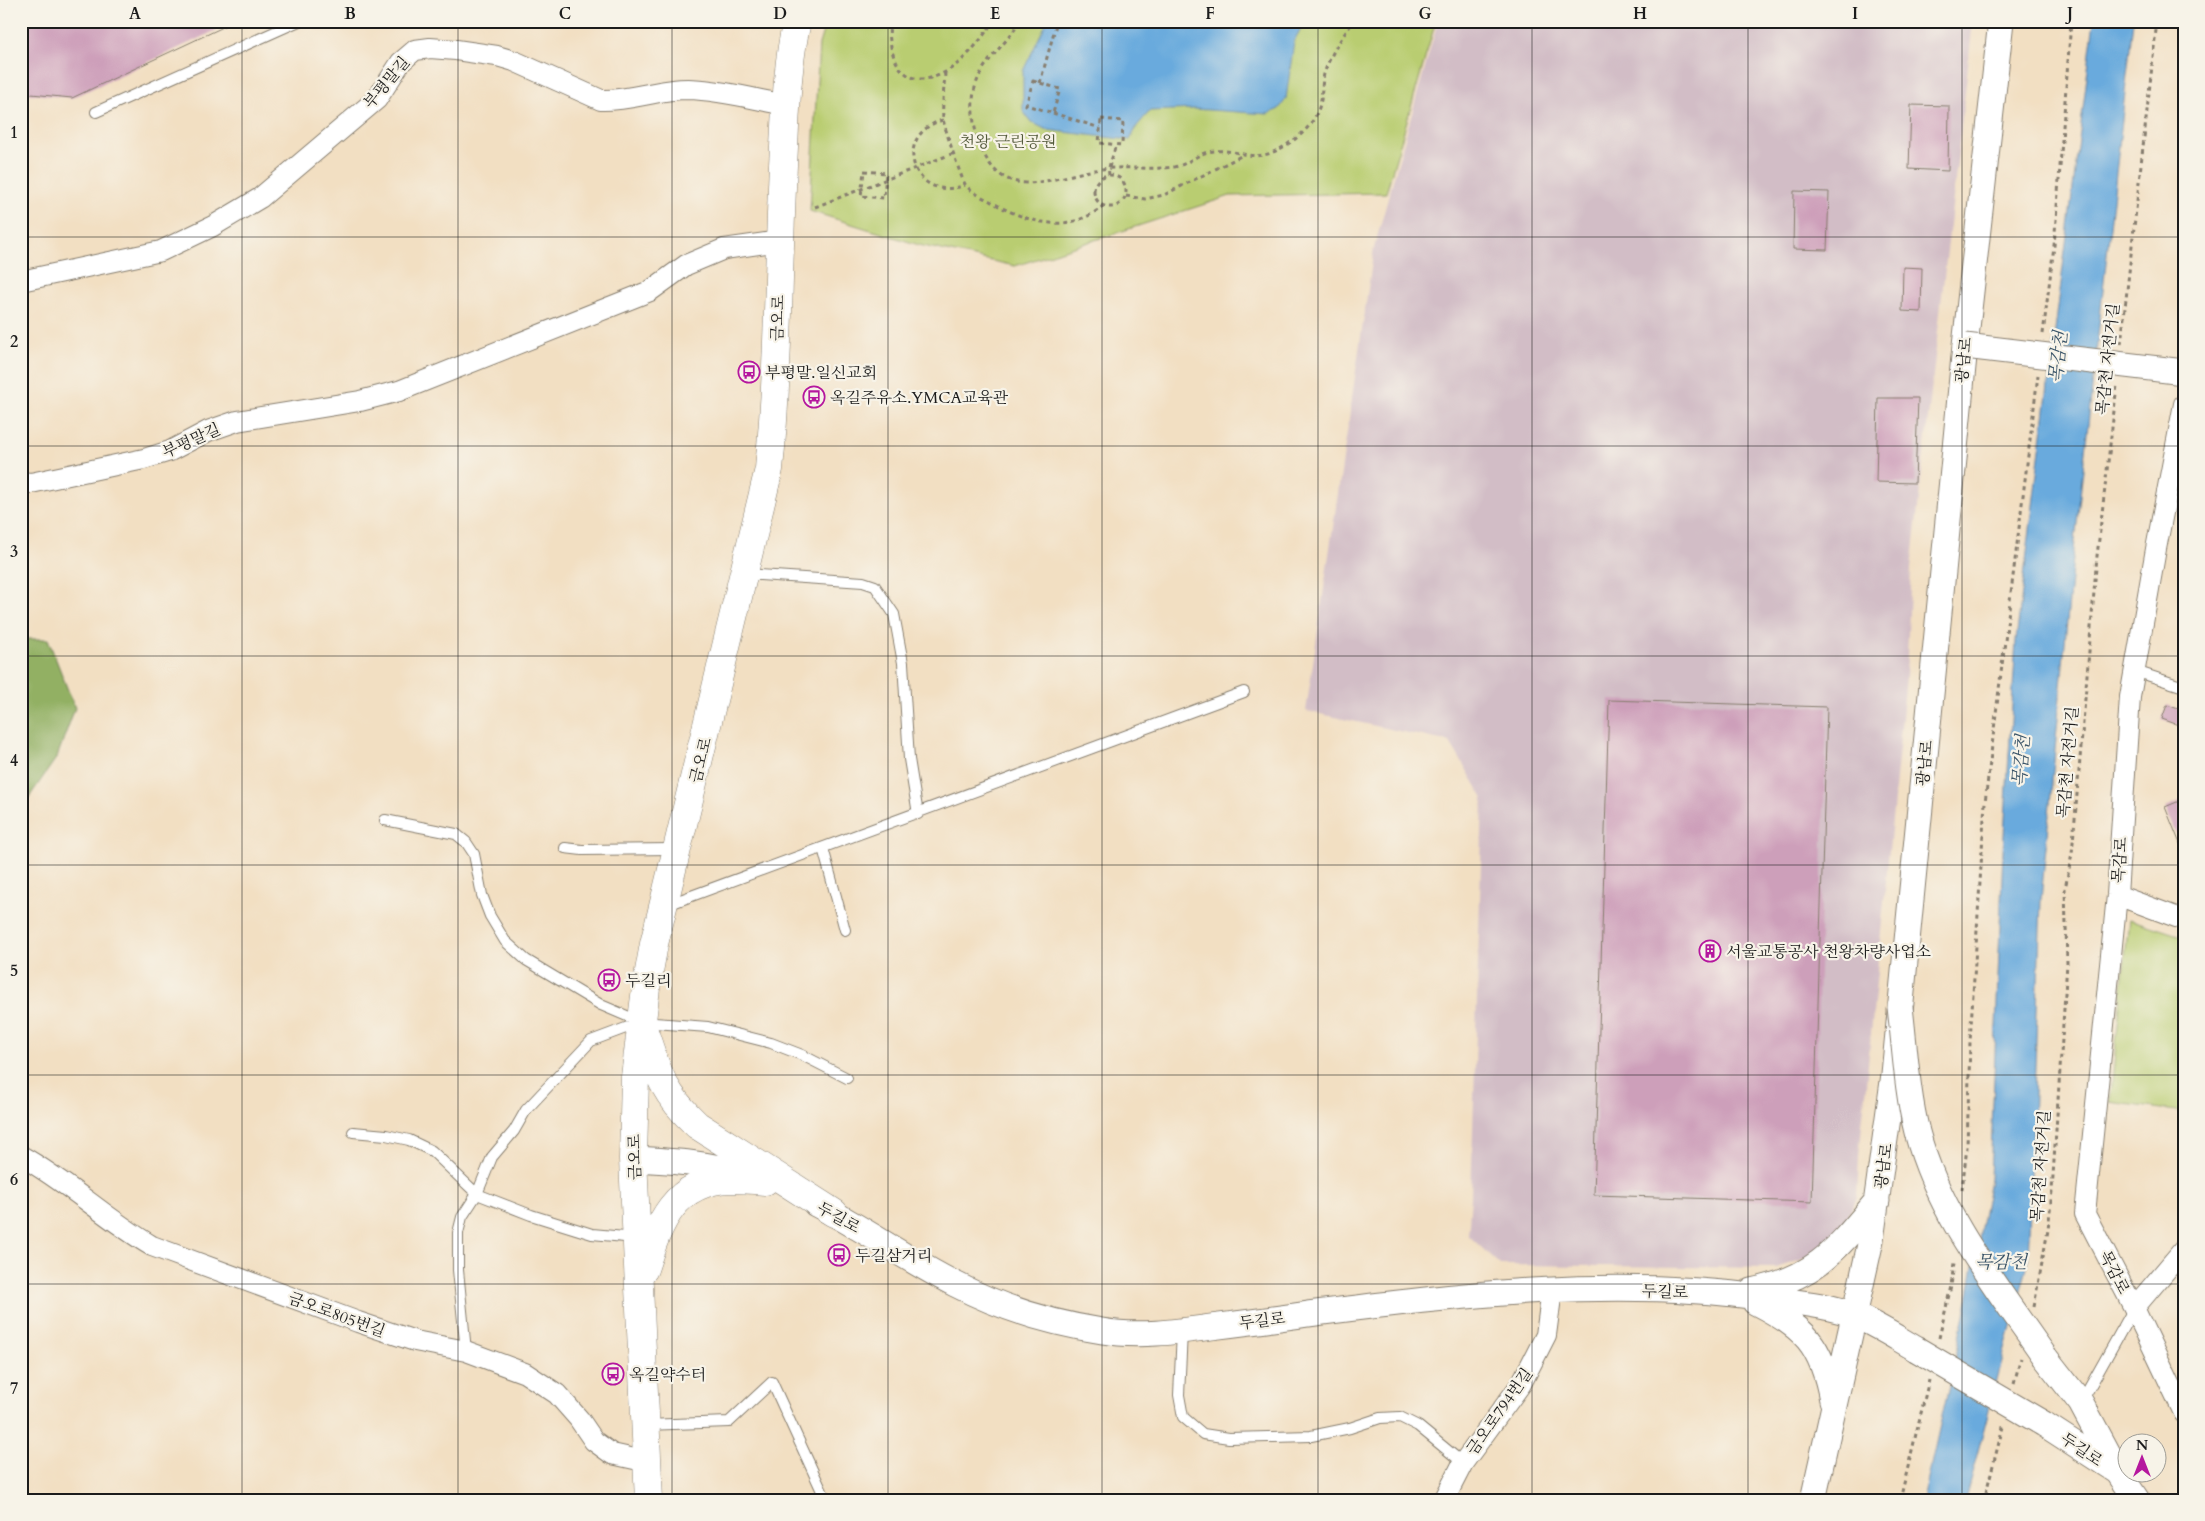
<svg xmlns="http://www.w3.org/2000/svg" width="2205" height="1521" font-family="Cardo,'Noto Serif KR',serif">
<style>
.industrial{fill:#d2bdc6}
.green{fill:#b9cd71;stroke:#6a7446}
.forest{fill:#92b063;stroke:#576640}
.water{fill:#69aadd;stroke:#42637c}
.building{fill:#cd9fba}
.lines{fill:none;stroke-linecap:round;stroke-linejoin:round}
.service-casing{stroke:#877e6f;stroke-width:12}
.minor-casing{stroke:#877e6f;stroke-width:22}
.tertiary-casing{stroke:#877e6f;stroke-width:27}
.secondary-casing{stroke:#877e6f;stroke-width:29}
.path{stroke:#877e6f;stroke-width:3;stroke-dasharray:4 4;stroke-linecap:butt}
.service{stroke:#fff;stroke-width:10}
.minor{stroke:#fff;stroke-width:20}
.tertiary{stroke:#fff;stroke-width:25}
.secondary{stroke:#fff;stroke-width:28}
.tertiary-bridge-casing{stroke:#877e6f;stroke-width:27;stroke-linecap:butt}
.tertiary-bridge{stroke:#fff;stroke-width:25}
.grid{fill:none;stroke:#1c1c1c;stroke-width:1;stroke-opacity:0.55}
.labels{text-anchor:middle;stroke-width:4.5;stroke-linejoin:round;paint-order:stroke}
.street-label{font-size:16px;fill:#1c1c1c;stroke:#f7f3e8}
.park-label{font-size:16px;fill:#535a3a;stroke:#f7f3e8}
.poi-label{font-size:16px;fill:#1c1c1c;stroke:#f7f3e8;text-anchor:start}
.water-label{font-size:18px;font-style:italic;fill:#3b5569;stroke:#f7f3e8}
.neatline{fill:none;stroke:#1c1c1c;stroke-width:2}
.grid-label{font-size:16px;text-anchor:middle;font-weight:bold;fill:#1c1c1c}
</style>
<rect width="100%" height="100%" fill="#f7f3e8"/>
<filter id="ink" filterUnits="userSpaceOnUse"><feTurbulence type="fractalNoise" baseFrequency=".02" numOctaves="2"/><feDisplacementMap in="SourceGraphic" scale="10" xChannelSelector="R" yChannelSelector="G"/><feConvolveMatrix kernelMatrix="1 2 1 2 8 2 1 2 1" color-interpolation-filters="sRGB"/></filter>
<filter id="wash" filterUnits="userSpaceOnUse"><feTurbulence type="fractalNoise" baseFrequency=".0096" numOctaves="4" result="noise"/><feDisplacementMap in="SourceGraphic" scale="20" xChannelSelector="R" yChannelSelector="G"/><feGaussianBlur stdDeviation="1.12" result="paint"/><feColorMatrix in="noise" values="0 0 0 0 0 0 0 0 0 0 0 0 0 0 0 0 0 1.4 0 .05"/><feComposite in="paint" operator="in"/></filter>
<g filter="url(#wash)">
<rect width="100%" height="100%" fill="#f2dfc2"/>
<path class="industrial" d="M 1438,21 L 1973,21 L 1911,569 L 1906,677 L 1859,1156 L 1857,1197 L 1845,1222 L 1819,1254 L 1776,1268 L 1500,1265 L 1468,1235 L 1471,1198 L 1483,797 L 1450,742 L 1306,711 L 1374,248 Z"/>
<path class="green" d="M 826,21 L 1436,21 L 1386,193 L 1230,196 L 1015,266 L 919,245 L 810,211 L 819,44 Z
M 2129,919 L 2184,937 L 2184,1112 L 2110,1102 Z"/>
<path class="forest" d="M 21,639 L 48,639 L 75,708 L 57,757 L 21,809 Z"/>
<path class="water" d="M 1047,21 L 1305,21 L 1294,41 L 1286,99 L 1279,109 L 1268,114 L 1194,109 L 1150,111 L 1137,126 L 1130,140 L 1047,130 L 1031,122 L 1023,111 L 1023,71 Z
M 2094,21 L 2133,21 L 2072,568 L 2041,900 L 2028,1263 L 1965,1500 L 1923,1500 L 1966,1310 L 1990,1179 L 2003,851 L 2016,640 Z"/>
<g id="blocks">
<path class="building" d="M 21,21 L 236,21 L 72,98 L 21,93 Z
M 1911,105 L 1949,106 L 1948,171 L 1909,169 Z
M 1794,191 L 1829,192 L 1827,250 L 1793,249 Z
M 1903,267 L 1922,268 L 1921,312 L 1902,311 Z
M 1878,398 L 1918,398 L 1915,483 L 1876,482 Z
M 1609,700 L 1827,707 L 1812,1202 L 1594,1195 Z
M 2167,705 L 2181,710 L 2179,715 L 2184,727 L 2162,719 Z
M 2184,799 L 2184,851 L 2183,851 L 2165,807 Z"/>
</g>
</g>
<g filter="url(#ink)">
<use href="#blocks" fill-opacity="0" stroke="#877e6f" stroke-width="1"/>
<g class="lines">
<g class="service-casing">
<path id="service" d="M 96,112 L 299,21
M 745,574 L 863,582 L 875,586 L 894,614 L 903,663 L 909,759 L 918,814
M 2135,671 L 2184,687
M 385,820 L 456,834 L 466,842 L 474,854 L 482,895 L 490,916 L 505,941 L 526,960 L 601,1005 L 641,1022 L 708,1027 L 771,1043 L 802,1055 L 847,1078
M 565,848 L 582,850 L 674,849
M 823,848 L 845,930
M 667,905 L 1244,692
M 353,1132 L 386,1135 L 409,1140 L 432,1151 L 477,1194 L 531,1215 L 592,1234 L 636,1238
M 1182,1332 L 1179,1395 L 1183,1417 L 1203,1434 L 1229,1438 L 1311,1436 L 1350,1428 L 1380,1418 L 1400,1417 L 1418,1426 L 1463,1463
M 466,1351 L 458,1270 L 458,1233 L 462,1217 L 477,1194 L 492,1157 L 514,1131 L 526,1110 L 591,1041 L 639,1023
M 2082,1401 L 2134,1308
M 646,1425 L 729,1422 L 772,1382 L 826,1500"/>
</g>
<g class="minor-casing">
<path id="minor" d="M 21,281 L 161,251 L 213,226 L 260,198 L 377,99 L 401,62 L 415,50 L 430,48 L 456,50 L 497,56 L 514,61 L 601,100 C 630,101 658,89 688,89 C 721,90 754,99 786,105
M 2184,404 L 2156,549 L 2130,697 L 2117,895 L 2085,1214 L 2134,1308 L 2184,1413
M 21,482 L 31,483 L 144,459 L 170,451 L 208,431 L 237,421 L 360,401 L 399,391 L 650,291 L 686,265 L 724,249 L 780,241
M 2117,895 L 2184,920
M 21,1156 C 68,1182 106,1219 152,1246 L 358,1322 L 415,1341 L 466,1351 L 525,1373 L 557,1394 L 579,1419 L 594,1441 L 612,1454 L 648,1462
M 2134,1308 L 2184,1249
M 1444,1500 L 1463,1463 L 1521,1384 L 1546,1335 L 1552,1290"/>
</g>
<g class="tertiary-casing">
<path id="tertiary" d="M 633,1159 C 672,1161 712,1163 749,1176
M 816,1204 C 863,1228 907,1260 955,1284 C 1001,1308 1050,1323 1102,1331 C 1138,1337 1175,1332 1211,1327 C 1243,1323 1275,1319 1308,1314 C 1458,1295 1614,1276 1766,1298 C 1794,1302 1830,1305 1856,1316 C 1877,1325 1897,1338 1916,1349
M 1751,1291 C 1816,1278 1836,1250 1877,1201
M 1755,1302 C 1804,1327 1822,1344 1832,1400
M 2045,1357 L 2081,1403 L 2118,1472
M 2044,1424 L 2118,1472 L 2137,1500
M 1813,1500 L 1871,1240 L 1894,1074 L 1965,346 L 2001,21"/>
</g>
<g class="secondary-casing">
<path id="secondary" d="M 644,1031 C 658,1074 663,1093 697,1125 L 834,1213
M 644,1269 C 659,1223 674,1181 730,1179 C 742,1179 754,1180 765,1181
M 649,1500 L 633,1159 L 635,1077 L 646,988 L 654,944 L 769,469 C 779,368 778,266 783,165 C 786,117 786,68 797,21"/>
</g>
<path class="path" d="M 890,21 C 886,52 901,92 939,75 C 961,66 981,41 993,21
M 1020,21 C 1009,41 985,60 978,79 C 970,97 972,121 978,139 C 1001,210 1051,175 1102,169 C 1125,166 1150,170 1174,167 C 1187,165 1196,155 1208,152 C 1241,145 1251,169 1288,144 C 1305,133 1317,120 1321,100 C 1322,91 1322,82 1324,74 C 1330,55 1342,36 1354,21
M 1057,22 L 1074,26 L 1075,21
M 945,73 C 944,88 942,104 943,119 C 944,126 961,178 965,184 C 969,191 982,197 990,201 C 1026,222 1067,236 1103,206
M 1033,81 L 1060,89 L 1053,113 L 1026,105 Z
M 1040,83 L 1057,21
M 1053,113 L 1100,128
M 1101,119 L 1123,121 L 1122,145 L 1099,143 Z
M 943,120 C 890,135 913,205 965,185
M 864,171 L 886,173 L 884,198 L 861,196 Z
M1094 191a16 16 0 1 1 32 0a16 16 0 1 1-32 0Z
M 1109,175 C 1107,164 1115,156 1115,144
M 1126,196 L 1145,199 L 1164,195 L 1243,155
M 815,207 L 954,153
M 2043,334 L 2054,246 L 2071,21
M 2121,344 L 2157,21
M 1962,1190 L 1967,1147 L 1970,1042 L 1985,802 L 2038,375
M 2034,1306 L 2048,1230 L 2052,1191 L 2067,963 L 2065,889 L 2072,854 L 2097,556 L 2117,385
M 1939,1338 L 1951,1286 L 1954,1263
M 2014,1383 L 2021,1358
M 1900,1500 L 1929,1380
M 1984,1500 L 2004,1423"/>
<use href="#service" class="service"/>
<use href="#minor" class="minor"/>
<use href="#tertiary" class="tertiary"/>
<use href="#secondary" class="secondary"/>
<g class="tertiary-bridge-casing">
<path id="tertiary-bridge" d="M 1965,346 L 2184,372
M 1900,1007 C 1905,1049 1907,1092 1917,1132 C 1939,1216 1997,1287 2045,1357
M 1916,1349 L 2044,1424"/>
</g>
<use href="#tertiary-bridge" class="tertiary-bridge"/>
</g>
</g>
<path class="grid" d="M 242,21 L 242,1500M 458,21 L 458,1500M 672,21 L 672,1500M 888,21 L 888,1500M 1102,21 L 1102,1500M 1318,21 L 1318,1500M 1532,21 L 1532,1500M 1748,21 L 1748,1500M 1962,21 L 1962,1500M 21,237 L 2184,237M 21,446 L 2184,446M 21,656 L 2184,656M 21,865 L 2184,865M 21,1075 L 2184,1075M 21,1284 L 2184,1284"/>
<defs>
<g id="bus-ring" transform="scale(1.125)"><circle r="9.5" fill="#f7f3e8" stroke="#b5179e" stroke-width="1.5"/><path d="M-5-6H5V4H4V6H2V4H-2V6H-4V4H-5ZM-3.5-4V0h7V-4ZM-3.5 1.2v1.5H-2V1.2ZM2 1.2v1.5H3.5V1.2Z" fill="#b5179e"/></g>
<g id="building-ring" transform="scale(1.125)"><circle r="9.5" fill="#f7f3e8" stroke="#b5179e" stroke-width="1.5"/><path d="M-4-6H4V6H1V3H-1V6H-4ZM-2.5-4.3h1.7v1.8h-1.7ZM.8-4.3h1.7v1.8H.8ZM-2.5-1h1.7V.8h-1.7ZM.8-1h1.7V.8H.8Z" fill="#b5179e"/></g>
</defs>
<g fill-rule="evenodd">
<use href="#bus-ring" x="749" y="372"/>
<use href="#bus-ring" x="814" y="397"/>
<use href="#building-ring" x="1710" y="951"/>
<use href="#bus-ring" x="609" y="980"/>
<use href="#bus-ring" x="839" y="1255"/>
<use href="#bus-ring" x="613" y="1374"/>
</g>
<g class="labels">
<g class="street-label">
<text transform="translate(386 82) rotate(-50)" y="6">부평말길</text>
<text transform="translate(777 318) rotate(-88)" y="6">금오로</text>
<text transform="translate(2107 359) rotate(-84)" y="6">목감천 자전거길</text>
<text transform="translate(1963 360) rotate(-84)" y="6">광남로</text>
<text transform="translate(191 440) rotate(-24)" y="6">부평말길</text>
<text transform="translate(700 760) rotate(-76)" y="6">금오로</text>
<text transform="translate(2067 762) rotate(-85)" y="6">목감천 자전거길</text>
<text transform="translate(1924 763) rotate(-84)" y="6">광남로</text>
<text transform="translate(2119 860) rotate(-86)" y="6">목감로</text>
<text transform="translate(634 1157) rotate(-91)" y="6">금오로</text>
<text transform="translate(1883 1166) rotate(-82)" y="6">광남로</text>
<text transform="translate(2040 1166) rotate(-86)" y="6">목감천 자전거길</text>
<text transform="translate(839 1217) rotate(29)" y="6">두길로</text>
<text transform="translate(2115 1272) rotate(63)" y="6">목감로</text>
<text transform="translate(1665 1291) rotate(2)" y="6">두길로</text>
<text transform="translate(337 1314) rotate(20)" y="6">금오로805번길</text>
<text transform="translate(1262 1320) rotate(-7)" y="6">두길로</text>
<text transform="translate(1499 1411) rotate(-55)" y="6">금오로794번길</text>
<text transform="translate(2082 1449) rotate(34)" y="6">두길로</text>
</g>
<g class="park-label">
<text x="1008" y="147">천왕 근린공원</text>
</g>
<g class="poi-label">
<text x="765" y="378">부평말.일신교회</text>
<text x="830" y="403">옥길주유소.YMCA교육관</text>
<text x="1726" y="957">서울교통공사 천왕차량사업소</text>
<text x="625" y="986">두길리</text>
<text x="855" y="1261">두길삼거리</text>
<text x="629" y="1380">옥길약수터</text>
</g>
<g class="water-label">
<text transform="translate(2058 357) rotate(-84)" y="6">목감천</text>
<text transform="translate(2021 761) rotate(-85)" y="6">목감천</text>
<text x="2001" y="1268">목감천</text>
</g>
</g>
<rect width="2205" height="1521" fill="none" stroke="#f7f3e8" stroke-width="55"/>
<g transform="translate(2142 1458)"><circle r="24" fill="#f7f3e8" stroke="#9f9d96"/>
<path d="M0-4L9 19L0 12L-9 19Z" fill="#b5179e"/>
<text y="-8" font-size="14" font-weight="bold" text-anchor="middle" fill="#1c1c1c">N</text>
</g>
<rect x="28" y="28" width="2150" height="1466" class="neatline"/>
<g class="grid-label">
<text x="135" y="19">A</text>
<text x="350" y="19">B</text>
<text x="565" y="19">C</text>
<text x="780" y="19">D</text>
<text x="995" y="19">E</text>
<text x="1210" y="19">F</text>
<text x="1425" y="19">G</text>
<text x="1640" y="19">H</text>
<text x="1855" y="19">I</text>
<text x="2070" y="19">J</text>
<text x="14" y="138">1</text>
<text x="14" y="347">2</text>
<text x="14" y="557">3</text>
<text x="14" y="766">4</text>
<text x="14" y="976">5</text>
<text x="14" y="1185">6</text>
<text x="14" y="1394">7</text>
</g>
</svg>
